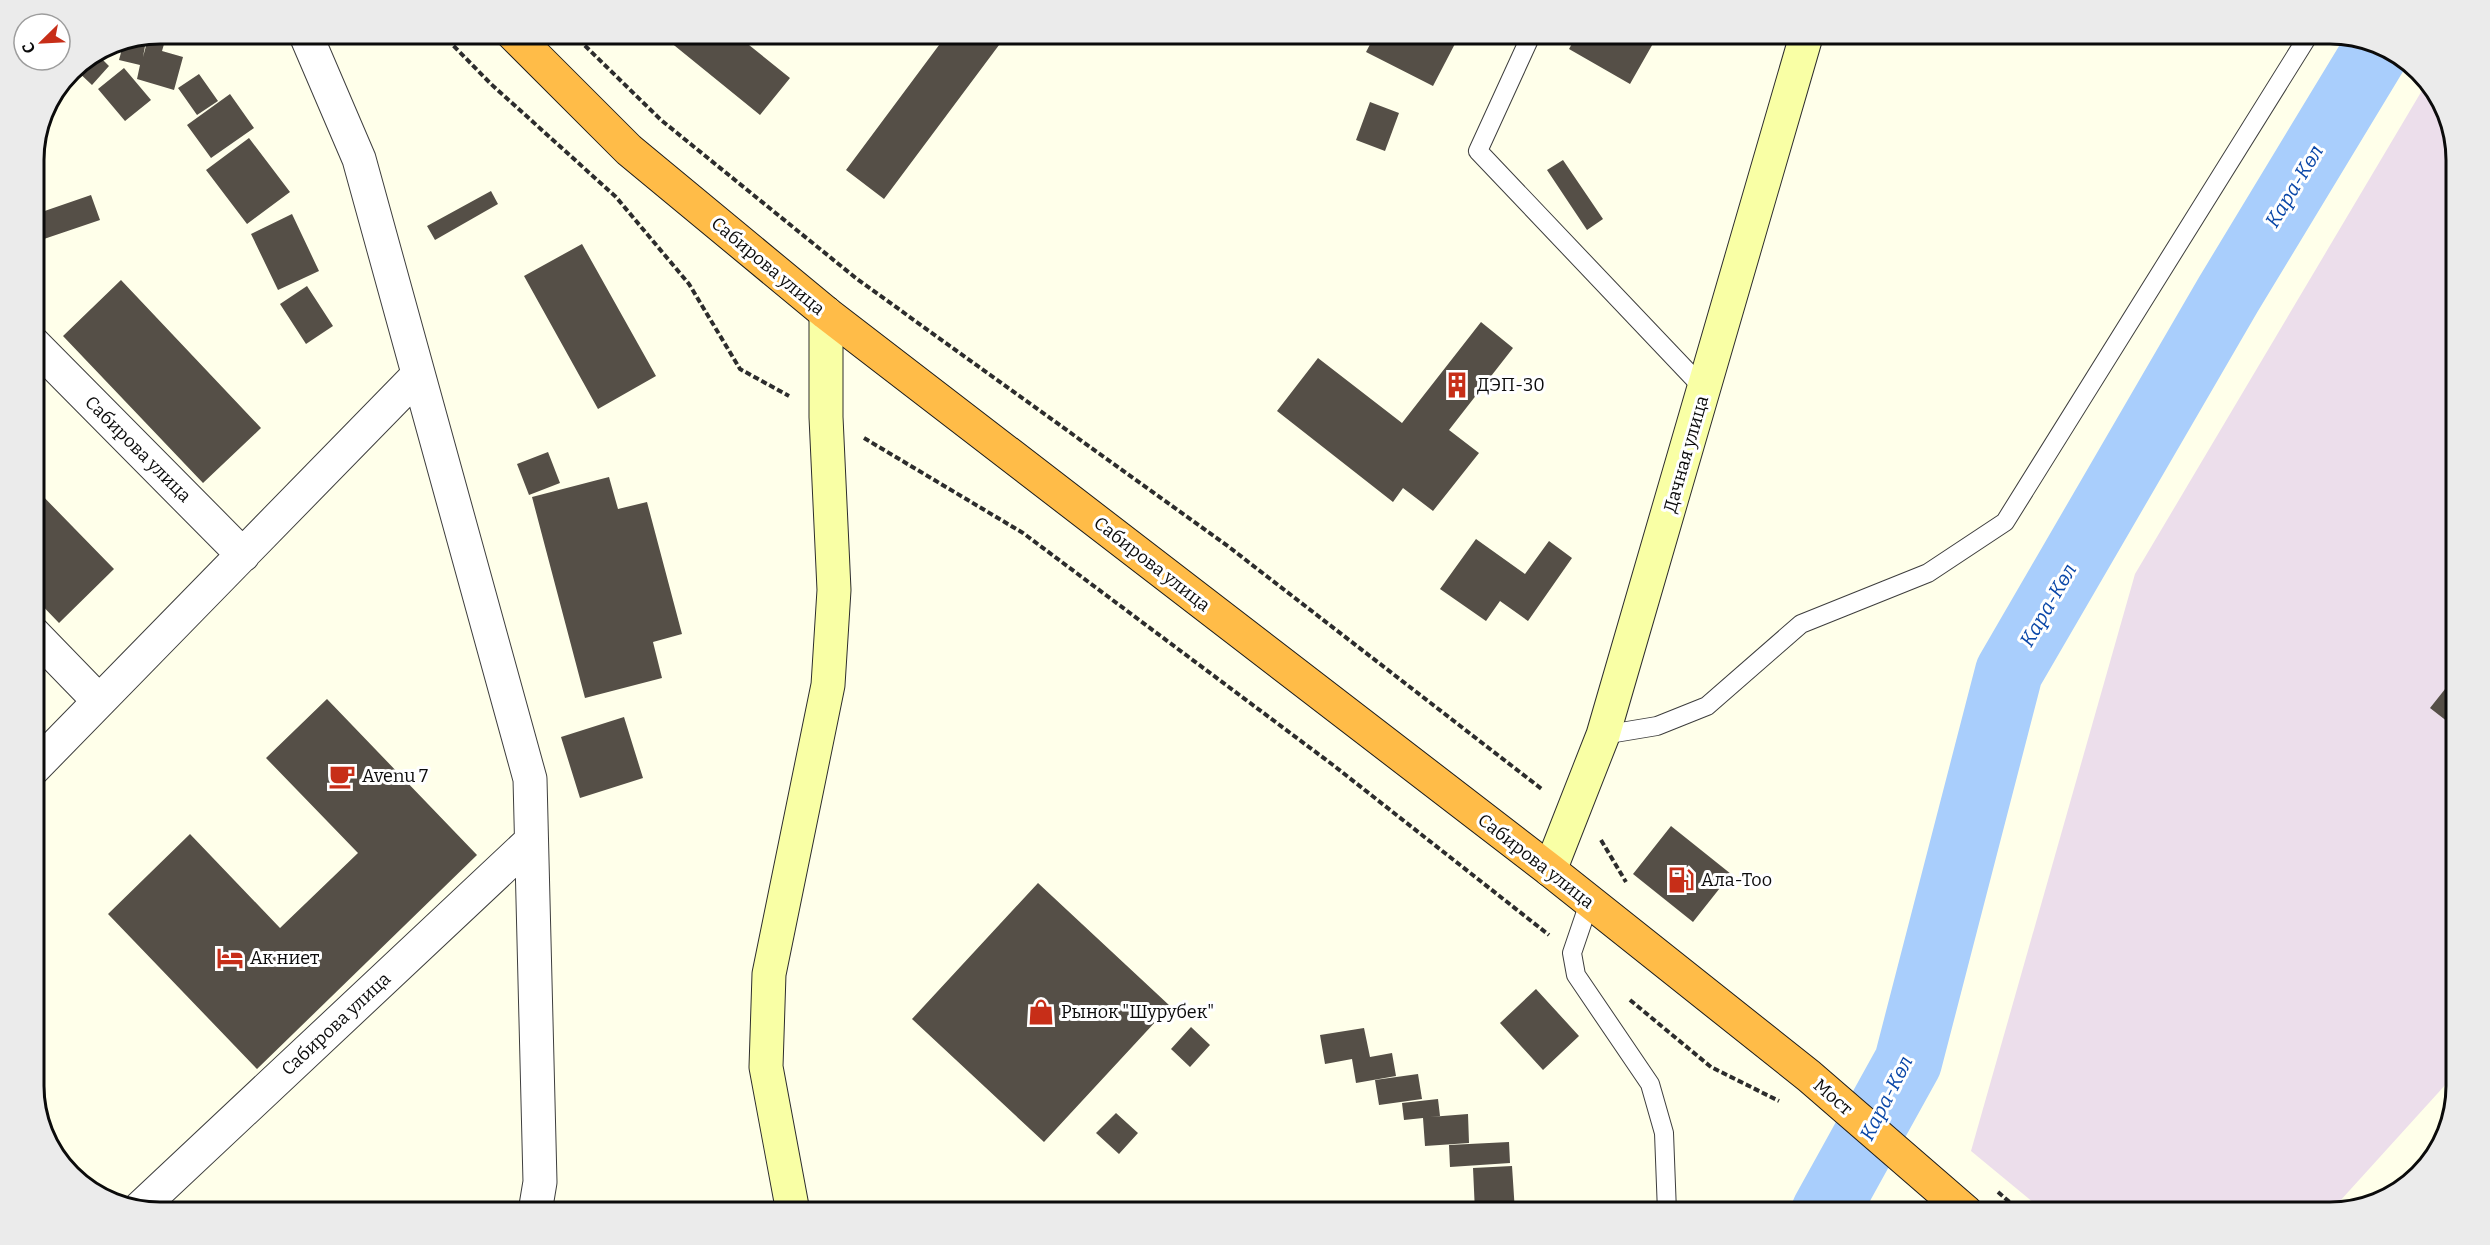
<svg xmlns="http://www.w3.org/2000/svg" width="2490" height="1245" font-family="Bitter,serif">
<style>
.industrial{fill:#ecdeeb}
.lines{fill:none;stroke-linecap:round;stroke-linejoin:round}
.river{stroke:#a9cefc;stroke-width:68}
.building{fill:#554f47}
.lane-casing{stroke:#3e3e3e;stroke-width:20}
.street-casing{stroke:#3e3e3e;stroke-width:35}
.secondary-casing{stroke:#2d2d2d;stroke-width:35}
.highway-casing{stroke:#1c1c1c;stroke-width:35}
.path{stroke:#2d2d2d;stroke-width:4;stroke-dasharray:6 3;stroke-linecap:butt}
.lane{stroke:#fff;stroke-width:18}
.street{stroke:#fff;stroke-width:33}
.secondary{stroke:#f9ffa5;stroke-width:33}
.highway{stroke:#ffbc48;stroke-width:33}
.labels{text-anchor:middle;stroke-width:6;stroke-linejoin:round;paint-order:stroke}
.street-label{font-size:18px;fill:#0b0b0b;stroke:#fff}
.poi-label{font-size:18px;fill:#0b0b0b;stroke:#fff;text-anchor:start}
.water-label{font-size:20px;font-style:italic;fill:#0a47a8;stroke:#fff}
.rim{fill:none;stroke:#0b0b0b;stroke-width:3}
</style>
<rect width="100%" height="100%" fill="#ffffea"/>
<path class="industrial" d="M 2427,82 L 2436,89 L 2457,151 L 2457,1072 L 2330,1212 L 2045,1212 L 1971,1151 L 2135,574 Z"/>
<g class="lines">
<path class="river" d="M 1825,1212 L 1908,1062 L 2009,672 L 2228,295 L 2380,44"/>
</g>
<path class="building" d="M 164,33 L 167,34 L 162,51 L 183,57 L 174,90 L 137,79 L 140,65 L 119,60 L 123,45 L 111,43 L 147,35 L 143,57 L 149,35 Z
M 659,33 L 734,33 L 790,78 L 760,115 Z
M 948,33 L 1008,33 L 884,199 L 846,170 Z
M 1376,33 L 1448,33 L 1458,38 L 1433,86 L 1366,52 Z
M 1578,33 L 1659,33 L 1630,84 L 1569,49 Z
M 96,53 L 109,66 L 92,85 L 74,68 Z
M 124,68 L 151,100 L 125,121 L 98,89 Z
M 199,74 L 218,101 L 197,115 L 178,88 Z
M 230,94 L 254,128 L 211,158 L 187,125 Z
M 1370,102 L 1399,113 L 1385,151 L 1356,140 Z
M 249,138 L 290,192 L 247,224 L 206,170 Z
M 1563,160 L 1603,219 L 1587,230 L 1547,170 Z
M 491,191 L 498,204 L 435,240 L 427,226 Z
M 91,195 L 100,220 L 41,240 L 33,215 Z
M 292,214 L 319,271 L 278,290 L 251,234 Z
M 582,244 L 656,376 L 598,409 L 524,276 Z
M 121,280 L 261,428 L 203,483 L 63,336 Z
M 307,286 L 333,326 L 306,344 L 280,304 Z
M 1481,322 L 1513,348 L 1449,430 L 1479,453 L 1433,511 L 1403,488 L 1393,502 L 1277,411 L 1318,358 L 1402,423 Z
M 548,452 L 560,483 L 529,495 L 517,464 Z
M 609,477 L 618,509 L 647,502 L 682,634 L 653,642 L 662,678 L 585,698 L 532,497 Z
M 33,486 L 114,569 L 59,623 L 33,596 Z
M 1476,539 L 1525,574 L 1549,541 L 1572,558 L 1528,621 L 1500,601 L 1486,621 L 1440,589 Z
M 2457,674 L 2457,729 L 2430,708 Z
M 327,699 L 477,855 L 257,1069 L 108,914 L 190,834 L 280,928 L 358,853 L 266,758 Z
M 624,717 L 643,778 L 580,798 L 561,737 Z
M 1671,826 L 1731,874 L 1693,922 L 1633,874 Z
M 1038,883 L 1170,1006 L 1044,1142 L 912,1019 Z
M 1536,989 L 1579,1036 L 1543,1070 L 1500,1023 Z
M 1191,1027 L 1210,1045 L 1190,1067 L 1171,1049 Z
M 1364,1028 L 1370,1057 L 1392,1053 L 1396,1076 L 1356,1083 L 1352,1059 L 1325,1064 L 1320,1035 Z
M 1418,1074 L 1422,1099 L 1379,1105 L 1375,1080 Z
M 1438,1099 L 1440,1116 L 1430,1117 L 1468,1114 L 1469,1143 L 1425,1146 L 1423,1118 L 1404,1120 L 1402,1103 Z
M 1116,1113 L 1138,1133 L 1119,1154 L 1096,1133 Z
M 1509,1142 L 1510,1163 L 1450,1167 L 1449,1145 Z
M 1512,1166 L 1515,1212 L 1475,1212 L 1473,1168 Z"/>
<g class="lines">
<g class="lane-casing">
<path id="lane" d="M 1532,33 L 1478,151 L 1705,390
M 1603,735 L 1657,726 L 1707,706 L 1801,624 L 1928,573 L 2005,522 L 2310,33
M 1589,903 L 1572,953 L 1576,975 L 1650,1084 L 1664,1133 L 1667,1212"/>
</g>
<g class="street-casing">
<path id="street" d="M 305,33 L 359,159 L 530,779 L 540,1182 L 535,1212
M 33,343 L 243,555
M 33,633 L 99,701
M 33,769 L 418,375
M 140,1208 L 531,841"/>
</g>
<g class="secondary-casing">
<path id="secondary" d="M 1550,870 L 1603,735 L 1807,33
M 793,1212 L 766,1067 L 769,974 L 828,685 L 834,590 L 826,417 L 826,313"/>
</g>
<g class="highway-casing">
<path id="highway" d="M 512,33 L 629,150 L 826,313 L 1550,870 L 1809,1076 L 1966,1212"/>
</g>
<path class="path" d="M 441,33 L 491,84 L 616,197 L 689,284 L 740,369 L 789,396
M 572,33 L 661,120 L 857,279 L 1229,547 L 1543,790
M 864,438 L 1023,533 L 1333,765 L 1549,935
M 1601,840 L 1626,882
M 1630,1000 L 1711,1067 L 1779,1101
M 1998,1192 L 2021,1212"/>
<use href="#lane" class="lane"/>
<use href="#street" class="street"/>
<use href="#secondary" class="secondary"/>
<use href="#highway" class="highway"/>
</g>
<defs>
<g id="building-bare" transform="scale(2.07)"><path d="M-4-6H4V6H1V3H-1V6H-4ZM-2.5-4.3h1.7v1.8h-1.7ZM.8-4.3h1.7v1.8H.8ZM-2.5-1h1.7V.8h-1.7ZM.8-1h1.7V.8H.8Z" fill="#c72e18" stroke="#fff" stroke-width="2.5" paint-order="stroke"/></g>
<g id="cafe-bare" transform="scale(2.07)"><path d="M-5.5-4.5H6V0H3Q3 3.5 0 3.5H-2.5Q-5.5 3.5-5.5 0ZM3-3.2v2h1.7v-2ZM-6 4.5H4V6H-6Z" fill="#c72e18" stroke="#fff" stroke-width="2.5" paint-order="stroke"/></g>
<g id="fuel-bare" transform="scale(2.07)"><path d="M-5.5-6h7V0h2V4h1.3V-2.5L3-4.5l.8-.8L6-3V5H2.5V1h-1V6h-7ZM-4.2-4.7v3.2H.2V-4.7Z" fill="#c72e18" stroke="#fff" stroke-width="2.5" paint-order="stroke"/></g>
<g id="hotel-bare" transform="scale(2.07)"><path d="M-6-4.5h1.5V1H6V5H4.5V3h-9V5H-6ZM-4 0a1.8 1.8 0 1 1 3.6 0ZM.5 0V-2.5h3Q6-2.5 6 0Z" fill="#c72e18" stroke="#fff" stroke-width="2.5" paint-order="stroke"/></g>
<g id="shop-bare" transform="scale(2.07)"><path d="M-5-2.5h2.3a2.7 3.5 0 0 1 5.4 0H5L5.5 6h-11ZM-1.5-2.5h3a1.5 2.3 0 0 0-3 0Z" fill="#c72e18" stroke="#fff" stroke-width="2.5" paint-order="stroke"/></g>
</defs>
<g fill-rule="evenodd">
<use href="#building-bare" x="1457" y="385"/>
<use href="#cafe-bare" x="342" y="776"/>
<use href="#fuel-bare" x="1681" y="880"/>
<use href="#hotel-bare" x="230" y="958"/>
<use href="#shop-bare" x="1041" y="1012"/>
</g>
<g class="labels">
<g class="street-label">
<text transform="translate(768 266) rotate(40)" y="6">Сабирова улица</text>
<text transform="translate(138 449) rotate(45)" y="6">Сабирова улица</text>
<text transform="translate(1686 454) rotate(-74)" y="6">Дачная улица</text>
<text transform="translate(1152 564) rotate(38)" y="6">Сабирова улица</text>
<text transform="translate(1536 861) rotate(38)" y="6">Сабирова улица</text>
<text transform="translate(336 1024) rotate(-43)" y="6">Сабирова улица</text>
<text transform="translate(1833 1097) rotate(41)" y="6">Мост</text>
</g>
<g class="poi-label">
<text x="1477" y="391">ДЭП-30</text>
<text x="362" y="782">Avenu 7</text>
<text x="1701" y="886">Ала-Тоо</text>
<text x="250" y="964">Ак ниет</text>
<text x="1061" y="1018">Рынок "Шурубек"</text>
</g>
<g class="water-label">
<text transform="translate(2294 186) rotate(-59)" y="7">Кара-Көл</text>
<text transform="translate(2048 605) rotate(-60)" y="7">Кара-Көл</text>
<text transform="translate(1886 1098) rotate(-63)" y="7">Кара-Көл</text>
</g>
</g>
<path d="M0 0H2490V1245H0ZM160 44H2330A116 116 0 0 1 2446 160V1086A116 116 0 0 1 2330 1202H160A116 116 0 0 1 44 1086V160A116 116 0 0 1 160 44Z" fill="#ebebeb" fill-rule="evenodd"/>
<path class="rim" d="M160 44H2330A116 116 0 0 1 2446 160V1086A116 116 0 0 1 2330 1202H160A116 116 0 0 1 44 1086V160A116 116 0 0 1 160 44Z"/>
<g transform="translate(42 42) rotate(246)"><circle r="28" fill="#ffffff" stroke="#9d9d9d" stroke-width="1.5"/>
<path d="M0-4.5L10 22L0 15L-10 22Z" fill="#c72e18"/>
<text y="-9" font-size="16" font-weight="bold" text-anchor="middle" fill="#0b0b0b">С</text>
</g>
</svg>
